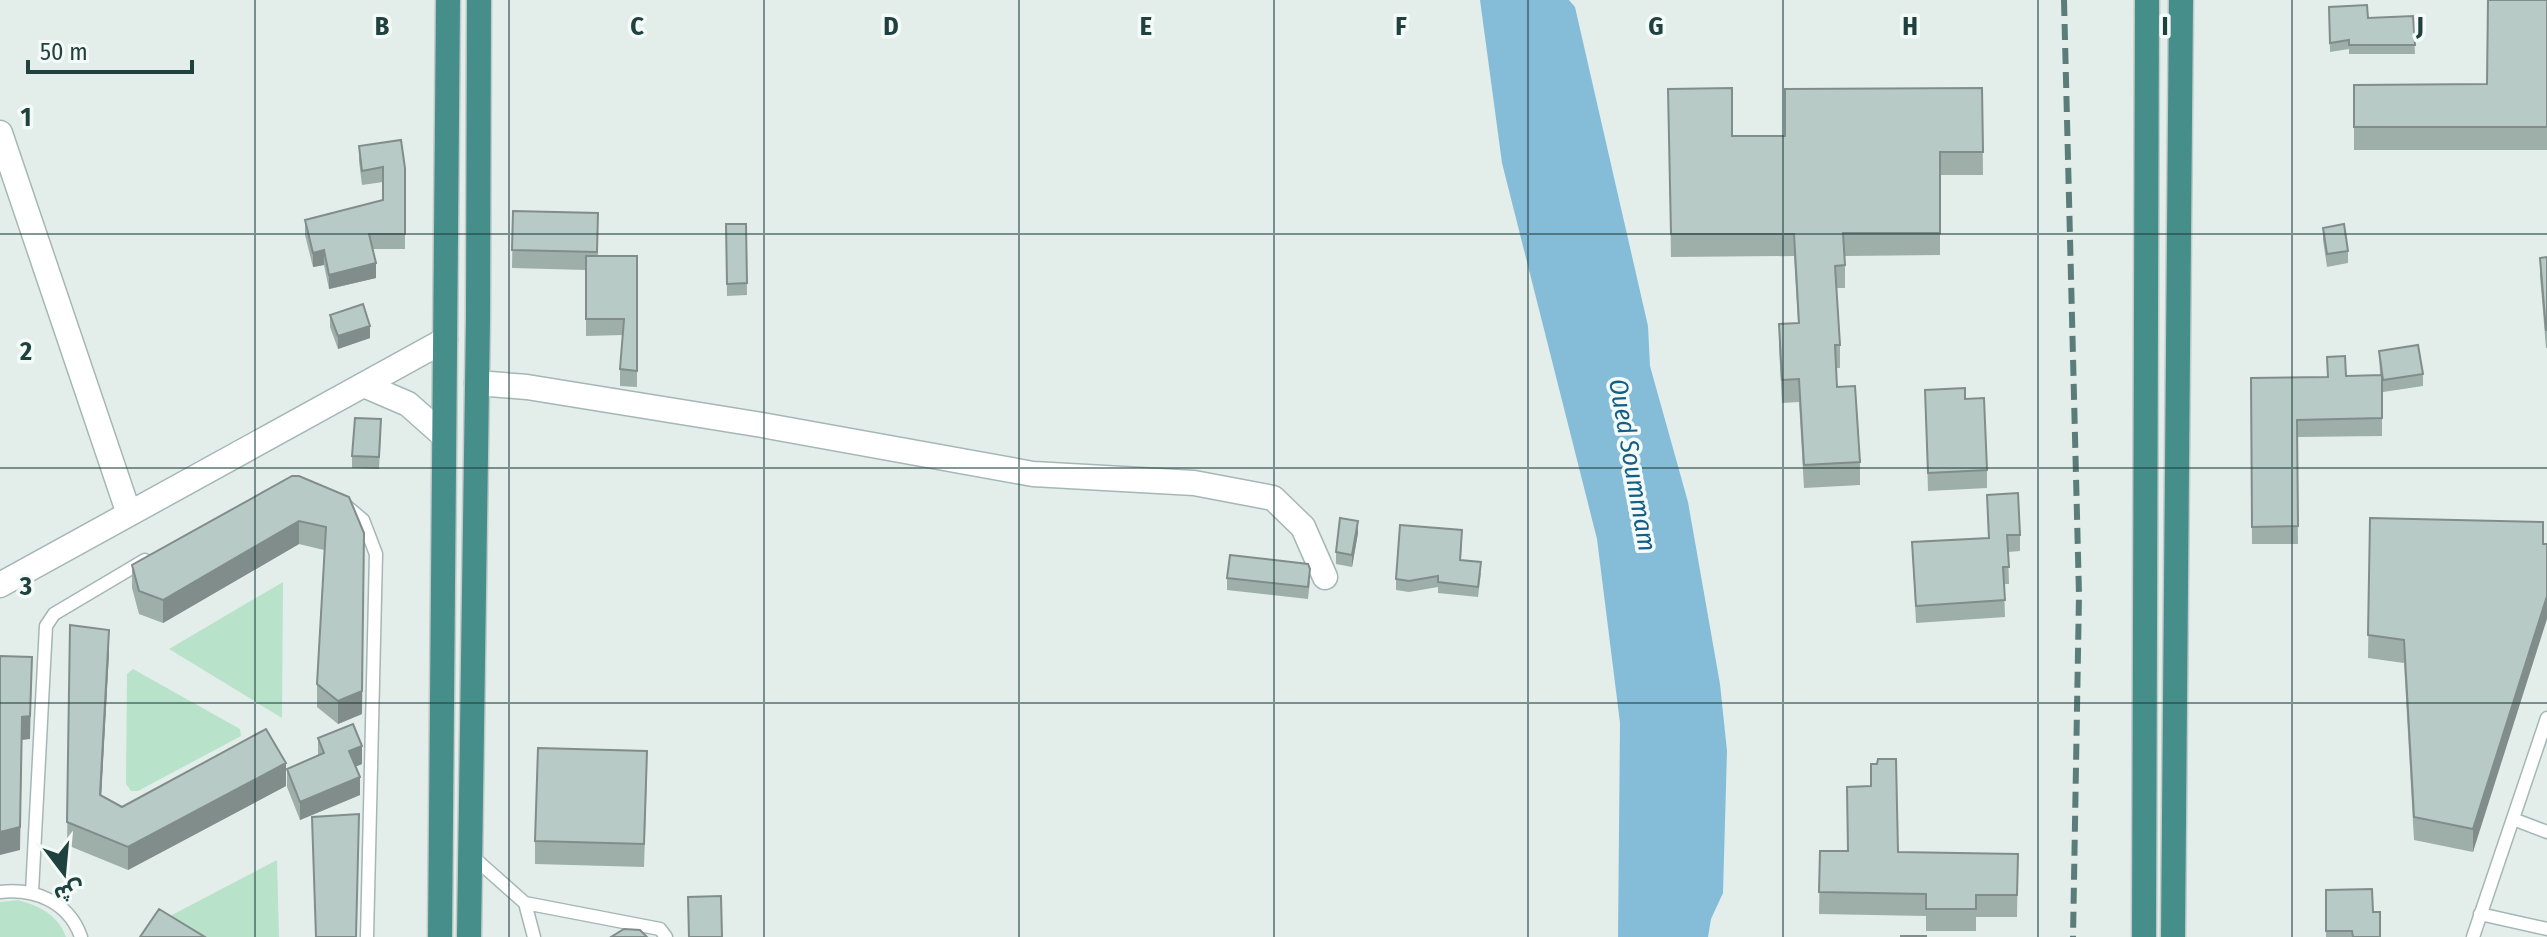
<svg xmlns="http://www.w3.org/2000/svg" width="2547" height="937" font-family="'Fira Sans Condensed','Noto Sans Arabic',sans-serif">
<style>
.green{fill:#b9e2cb}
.water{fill:#85bdd9}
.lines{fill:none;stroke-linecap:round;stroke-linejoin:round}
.service-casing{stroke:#a5b7b4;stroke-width:15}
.minor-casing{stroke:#a5b7b4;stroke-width:27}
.trunk-casing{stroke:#c1cac9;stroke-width:27}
.service{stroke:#fff;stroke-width:12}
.minor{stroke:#fff;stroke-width:24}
.trunk{stroke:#458e8a;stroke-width:24}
.rail{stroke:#5b7d7a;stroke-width:6;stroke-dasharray:16 8;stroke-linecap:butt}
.wall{fill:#9eaea9}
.shaded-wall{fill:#818d8a}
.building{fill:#b8cac5;stroke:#818d8a;stroke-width:2}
.grid{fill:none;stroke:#20423f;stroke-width:2;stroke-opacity:0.55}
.labels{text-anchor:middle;stroke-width:7;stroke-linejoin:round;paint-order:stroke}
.water-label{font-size:26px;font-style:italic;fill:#135e86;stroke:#f4faf8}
.grid-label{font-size:26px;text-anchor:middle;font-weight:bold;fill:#20423f;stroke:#f4faf8;stroke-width:7;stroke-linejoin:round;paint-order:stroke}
</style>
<rect width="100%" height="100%" fill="#e3eeeb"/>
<path class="green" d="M 283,582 L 282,718 L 169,649 Z
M 133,669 L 240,729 L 241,736 L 138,791 L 131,791 L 126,784 L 127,674 Z
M 277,860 L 279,937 L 205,937 L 170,916 Z
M 18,900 C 40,906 58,915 66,937 L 0,937 L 0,902 Z"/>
<path class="water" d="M 1480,0 L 1569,0 L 1575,7 L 1648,326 L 1650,366 L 1688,502 L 1720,684 L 1727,751 L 1723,893 L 1711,919 L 1708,937 L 1618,937 L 1620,723 L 1597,539 L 1502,163 Z"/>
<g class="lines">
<g class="service-casing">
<path id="service" d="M 344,504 L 363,520 L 376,554 L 367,937
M 2513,819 L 2547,832
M 472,856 L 525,903 L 534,937
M 0,892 C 35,888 69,902 81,937
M 32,892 L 46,626 L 54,614 L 145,560
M 525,903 L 660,929 L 666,937
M 2480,914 L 2547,929
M 2473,937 L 2547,718"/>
</g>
<g class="minor-casing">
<path id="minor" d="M 0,133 L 129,514
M 477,383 L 527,387 L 762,425 L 1033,474 L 1194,483 L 1273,498 L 1303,527 L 1325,577
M 364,385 L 408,404 L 443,435
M 0,585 L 445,340"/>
</g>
<g class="trunk-casing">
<path id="trunk" d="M 440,937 L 448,0
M 469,937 L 478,317 L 479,0
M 2144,937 L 2147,0
M 2173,937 L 2181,0"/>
</g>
<use href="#service" class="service"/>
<use href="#minor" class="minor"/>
<use href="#trunk" class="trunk"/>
<path class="rail" d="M 2064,0 L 2079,595 L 2073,937"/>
</g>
<path class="wall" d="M 2547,0 L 2547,150 L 2354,150 L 2354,85 L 2487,84 Z
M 2329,7 L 2368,18 L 2413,16 L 2415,54 L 2349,54 L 2349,49 L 2330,52 Z
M 1982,88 L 1983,175 L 1940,175 L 1940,255 L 1845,256 L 1845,288 L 1836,288 L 1840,345 L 1840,368 L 1836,368 L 1837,387 L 1860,462 L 1860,485 L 1804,488 L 1799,402 L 1782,403 L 1779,347 L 1779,324 L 1798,323 L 1794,256 L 1671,257 L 1668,89 L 1732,136 L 1785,136 Z
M 359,146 L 405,168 L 405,249 L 372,249 L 376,278 L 329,289 L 324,265 L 313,267 L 305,235 L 305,220 L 383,200 L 383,182 L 362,185 L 359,161 Z
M 513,211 L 598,213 L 598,256 L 637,256 L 637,387 L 620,386 L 620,369 L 623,335 L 586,336 L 586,270 L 512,268 Z
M 726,224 L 746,224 L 747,295 L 727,296 Z
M 2323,228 L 2348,251 L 2348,263 L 2327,267 L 2323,240 Z
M 2547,257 L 2547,348 L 2546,348 L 2540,276 L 2540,258 Z
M 330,315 L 370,338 L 338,349 L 330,327 Z
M 2379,351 L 2423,374 L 2423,386 L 2383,392 L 2382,385 L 2382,436 L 2297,437 L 2298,544 L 2252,544 L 2251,378 L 2327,377 L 2327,357 L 2346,376 L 2380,375 Z
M 1925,390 L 1965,399 L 1987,470 L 1987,488 L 1928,491 Z
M 381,432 L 379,469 L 352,468 L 352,456 Z
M 1987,495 L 2020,535 L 2020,551 L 2008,552 L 2009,584 L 2004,584 L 2005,617 L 1916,623 L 1912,542 L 1988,538 Z
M 349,497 L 362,714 L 338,724 L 317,707 L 317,684 L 324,550 L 299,544 L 163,623 L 139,614 L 132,588 L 132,565 Z
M 2370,518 L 2543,522 L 2473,852 L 2414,840 L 2404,663 L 2368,658 Z
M 1358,533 L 1352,567 L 1336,564 L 1336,552 Z
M 1462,540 L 1461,560 L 1481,573 L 1478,597 L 1438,593 L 1438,587 L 1409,592 L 1396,590 L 1396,579 Z
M 1227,578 L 1310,581 L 1308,599 L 1227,590 Z
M 70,625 L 109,653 L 101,795 L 122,807 L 286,786 L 128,870 L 67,845 Z
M 318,738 L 362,764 L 355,767 L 360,795 L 300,820 L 287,787 L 287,769 L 318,756 Z
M 647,774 L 644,867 L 535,864 L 535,841 Z
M 1820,851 L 2018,854 L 2017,917 L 1976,917 L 1976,931 L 1926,931 L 1926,916 L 1819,914 Z
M 2326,890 L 2373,912 L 2380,937 L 2326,937 Z"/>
<path class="shaded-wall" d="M 324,250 L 324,265 L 313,267 L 313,253 Z
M 376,263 L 376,278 L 329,289 L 329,275 Z
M 370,326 L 370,338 L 338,349 L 338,336 Z
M 299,521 L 299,544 L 163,623 L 163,600 Z
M 1358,521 L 1358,533 L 1352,567 L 1352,555 Z
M 364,533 L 362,714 L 338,724 L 338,701 Z
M 2547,596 L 2547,619 L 2473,852 L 2473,829 Z
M 109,630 L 109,653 L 100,818 L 100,795 Z
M 32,657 L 30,739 L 22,740 L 20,850 L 0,855 L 0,832 Z
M 362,746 L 362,764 L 349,769 L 349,751 Z
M 286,763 L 286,786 L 128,870 L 128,847 Z
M 360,777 L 360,795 L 300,820 L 300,802 Z"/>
<path class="building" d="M 2488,0 L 2547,0 L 2547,127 L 2354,127 L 2354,85 L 2487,84 Z
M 2367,5 L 2368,18 L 2413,16 L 2415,45 L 2349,45 L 2349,40 L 2330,43 L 2329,7 Z
M 1732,88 L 1732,136 L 1785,136 L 1785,89 L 1982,88 L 1983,152 L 1940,152 L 1940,233 L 1843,233 L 1845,265 L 1835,266 L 1840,345 L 1835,345 L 1837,387 L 1855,386 L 1860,462 L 1804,465 L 1799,379 L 1782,380 L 1779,324 L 1799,323 L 1794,234 L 1671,234 L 1668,89 Z
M 401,140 L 405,168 L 405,234 L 369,234 L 376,263 L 329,275 L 324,250 L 313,253 L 305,220 L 383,200 L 383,167 L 362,171 L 359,146 Z
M 513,211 L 598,213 L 597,252 L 512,250 Z
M 726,224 L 746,224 L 747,283 L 727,284 Z
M 2344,224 L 2348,251 L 2327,254 L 2323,228 Z
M 586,256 L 637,256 L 637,371 L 620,369 L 624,319 L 586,319 Z
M 2547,257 L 2547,330 L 2546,330 L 2540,258 Z
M 363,304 L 370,326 L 338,336 L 330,315 Z
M 2418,345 L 2423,374 L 2383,380 L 2379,351 Z
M 2345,356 L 2346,376 L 2382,375 L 2382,418 L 2297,420 L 2298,526 L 2252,527 L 2251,378 L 2328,377 L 2327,357 Z
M 1965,388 L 1965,399 L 1984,398 L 1987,470 L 1928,473 L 1925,390 Z
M 355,418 L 381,419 L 379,457 L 352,456 Z
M 292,476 L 299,476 L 349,497 L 364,533 L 362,691 L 338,701 L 317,684 L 326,527 L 299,521 L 163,600 L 139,591 L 132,565 Z
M 2018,493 L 2020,535 L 2007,535 L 2009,567 L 2003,567 L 2005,600 L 1916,606 L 1912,542 L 1989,538 L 1987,495 Z
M 1340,518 L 1358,521 L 1352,555 L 1336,552 Z
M 2370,518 L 2543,522 L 2543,544 L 2547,544 L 2547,596 L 2473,829 L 2414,817 L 2404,640 L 2368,635 Z
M 1400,525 L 1462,530 L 1460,560 L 1481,562 L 1478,587 L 1438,582 L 1438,576 L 1409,581 L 1396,579 Z
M 1230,555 L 1308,564 L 1310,569 L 1308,587 L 1227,578 Z
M 70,625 L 109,630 L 100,795 L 122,807 L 266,729 L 286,763 L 128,847 L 67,822 Z
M 0,656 L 32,657 L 30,716 L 22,717 L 20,827 L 0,832 Z
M 353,724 L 362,746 L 349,751 L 360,777 L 300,802 L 287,769 L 324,753 L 318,738 Z
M 538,748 L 647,751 L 644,844 L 535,841 Z
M 1878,759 L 1896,759 L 1898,852 L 2018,854 L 2017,895 L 1976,895 L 1976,909 L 1926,909 L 1926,894 L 1819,892 L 1820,851 L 1848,851 L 1847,787 L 1871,786 L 1871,764 L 1877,764 Z
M 359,814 L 356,937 L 316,937 L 312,817 Z
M 2372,889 L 2373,912 L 2380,912 L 2380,937 L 2353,937 L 2352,931 L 2326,931 L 2326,890 Z
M 721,896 L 722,937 L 689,937 L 688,897 Z
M 159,909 L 205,937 L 140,937 Z
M 624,929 L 640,930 L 647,937 L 611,937 Z
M 1901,936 L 1926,936 L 1926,937 L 1901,937 Z"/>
<path class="grid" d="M 255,0 L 255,937M 509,0 L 509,937M 764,0 L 764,937M 1019,0 L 1019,937M 1274,0 L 1274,937M 1528,0 L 1528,937M 1783,0 L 1783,937M 2038,0 L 2038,937M 2292,0 L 2292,937M 0,234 L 2547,234M 0,468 L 2547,468M 0,703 L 2547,703"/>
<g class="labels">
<g class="water-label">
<text transform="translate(1633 465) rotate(80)" y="9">Oued Soummam</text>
</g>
</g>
<g class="grid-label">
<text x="382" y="35">B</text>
<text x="637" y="35">C</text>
<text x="891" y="35">D</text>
<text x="1146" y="35">E</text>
<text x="1401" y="35">F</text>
<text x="1656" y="35">G</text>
<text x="1910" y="35">H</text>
<text x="2165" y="35">I</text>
<text x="2420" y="35">J</text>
<text x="26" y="126">1</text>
<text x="26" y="360">2</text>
<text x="26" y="595">3</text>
</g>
<g transform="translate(64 873) rotate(164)" stroke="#f4faf8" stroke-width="6" paint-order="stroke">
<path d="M0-6L14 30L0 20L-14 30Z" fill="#20423f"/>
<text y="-12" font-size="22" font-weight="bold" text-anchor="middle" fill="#20423f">ش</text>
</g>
<path d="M28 60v12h164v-12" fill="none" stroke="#20423f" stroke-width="4"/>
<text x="40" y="60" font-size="24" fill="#20423f" stroke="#f4faf8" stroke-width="6" paint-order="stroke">50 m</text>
</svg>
